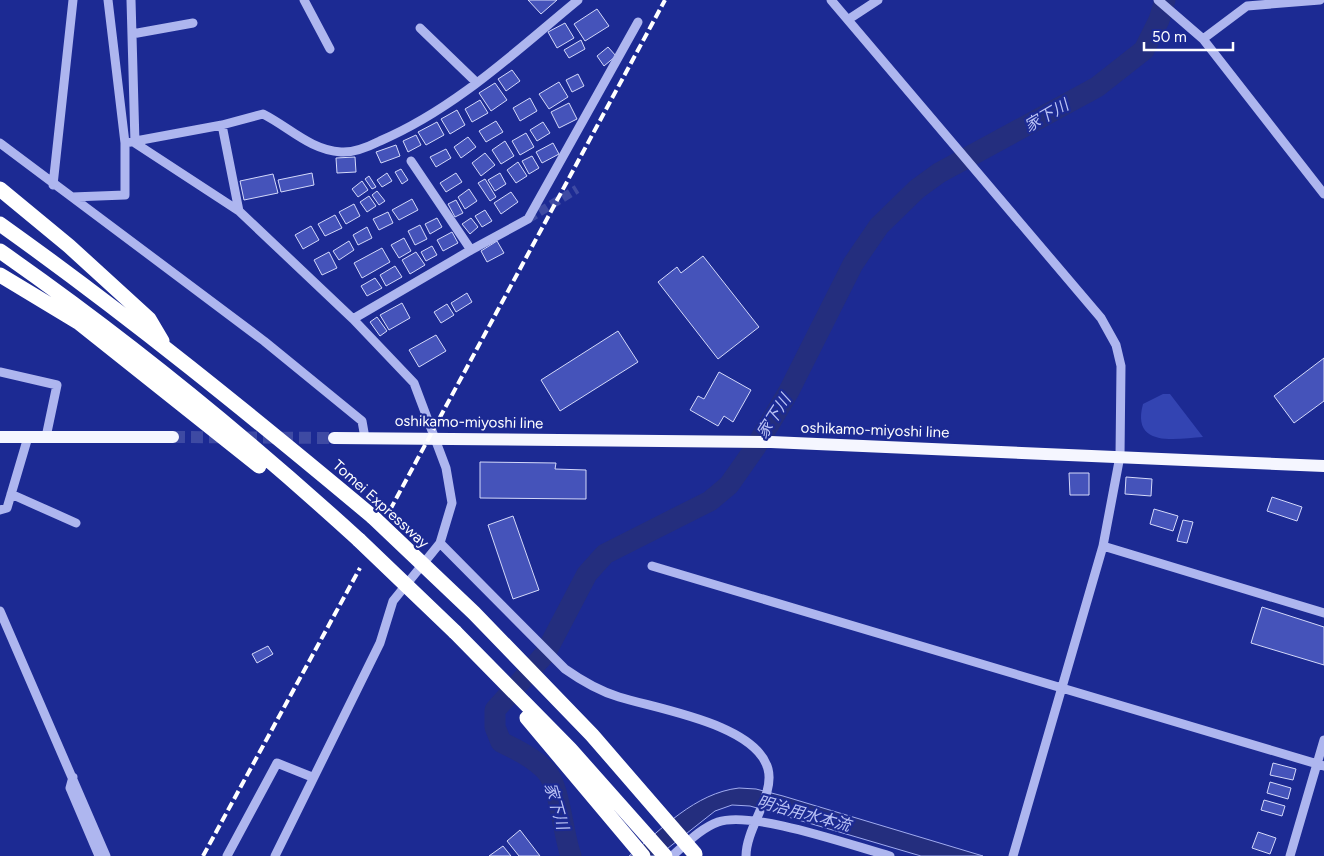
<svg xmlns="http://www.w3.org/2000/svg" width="1324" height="856" font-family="Figtree,'Noto Sans JP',sans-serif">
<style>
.green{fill:#3344b2}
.water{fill:#242e7e;stroke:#a1acf0}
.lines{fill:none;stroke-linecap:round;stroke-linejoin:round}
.river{stroke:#242e7e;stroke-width:21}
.building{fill:#4553ba;stroke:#d4d9fa}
.minor-tunnel{stroke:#3e4aa3;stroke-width:9;stroke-dasharray:9 4.5;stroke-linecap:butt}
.major-tunnel{stroke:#3e4aa3;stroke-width:12;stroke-dasharray:12 6;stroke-linecap:butt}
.minor{stroke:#aeb6ef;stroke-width:9}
.major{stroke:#f5f6ff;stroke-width:12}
.highway{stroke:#fff;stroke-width:15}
.rail{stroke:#fff;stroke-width:4;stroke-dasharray:9 4;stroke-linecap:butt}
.highway-bridge{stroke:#fff;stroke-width:15}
.labels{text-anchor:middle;stroke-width:4.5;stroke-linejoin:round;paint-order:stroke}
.street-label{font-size:15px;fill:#fff;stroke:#1c2a93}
.water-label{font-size:16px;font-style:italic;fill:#bac2f5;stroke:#1c2a93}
</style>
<rect width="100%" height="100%" fill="#1c2a93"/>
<path class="green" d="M 1163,394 L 1170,394 L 1203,437 C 1176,439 1131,448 1143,404 Z"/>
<path class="water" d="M 739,788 L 756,789 L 783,796 L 983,856 L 921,856 L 778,814 L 750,806 L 732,805 L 715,811 L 658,856 L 629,856 C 662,829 695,793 739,788 Z"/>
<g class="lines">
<path class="river" d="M 571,856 C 563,835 560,786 546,771 C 534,758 517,750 501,742 L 495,727 L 495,710 L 545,654 L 587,574 L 605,554 L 710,501 L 729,485 L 755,448 L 789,391 L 853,264 L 879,226 L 917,189 L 939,173 L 1097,87 L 1144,50 L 1159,20 L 1165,0"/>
</g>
<path class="building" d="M 528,0 L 557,0 L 541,14 Z
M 597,9 L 609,26 L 585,41 L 574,24 Z
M 565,23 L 574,38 L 557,48 L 548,32 Z
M 581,40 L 585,49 L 569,58 L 564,50 Z
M 608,47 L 616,56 L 604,66 L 597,56 Z
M 512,70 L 520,81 L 506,91 L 498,79 Z
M 578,74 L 584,86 L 572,92 L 566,80 Z
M 559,82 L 568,97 L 549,109 L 539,94 Z
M 495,83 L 507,100 L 491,111 L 479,93 Z
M 530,98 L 537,111 L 520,121 L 513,108 Z
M 480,100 L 488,113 L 472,122 L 465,109 Z
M 569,103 L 577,119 L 559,128 L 551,112 Z
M 457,110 L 465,125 L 450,134 L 441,119 Z
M 496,121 L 503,132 L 486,142 L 479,131 Z
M 437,122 L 444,135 L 426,145 L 418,132 Z
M 543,122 L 550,133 L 537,141 L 530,130 Z
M 526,133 L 534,147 L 520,155 L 512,141 Z
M 416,135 L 421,145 L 408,152 L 403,141 Z
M 468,137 L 476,147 L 461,158 L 454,147 Z
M 505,141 L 514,156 L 501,164 L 492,150 Z
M 553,143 L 559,154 L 542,163 L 536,152 Z
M 396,145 L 400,156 L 381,163 L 376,152 Z
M 446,149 L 451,158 L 436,167 L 430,157 Z
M 485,153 L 495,165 L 481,176 L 472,163 Z
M 532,156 L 539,168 L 529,174 L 522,161 Z
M 355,157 L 356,172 L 337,173 L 336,158 Z
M 518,162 L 527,176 L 516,183 L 507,170 Z
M 401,169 L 408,180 L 402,184 L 395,172 Z
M 312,173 L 314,185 L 281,192 L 278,180 Z
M 387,173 L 392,181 L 382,187 L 377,180 Z
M 456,173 L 462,182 L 446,192 L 440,183 Z
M 500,173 L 506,184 L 495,191 L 488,180 Z
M 273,174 L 278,193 L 244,200 L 240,181 Z
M 369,176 L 376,187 L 372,189 L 365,179 Z
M 485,179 L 496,197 L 490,201 L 478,183 Z
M 362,181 L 368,190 L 358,197 L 352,189 Z
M 469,189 L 477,201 L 465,209 L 458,197 Z
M 377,191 L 385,201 L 379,205 L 372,195 Z
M 511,192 L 518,202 L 501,214 L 494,203 Z
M 369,196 L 376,206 L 367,212 L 360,202 Z
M 412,199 L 418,210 L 399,220 L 392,210 Z
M 456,200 L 463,213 L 455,217 L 448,204 Z
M 354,204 L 360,216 L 346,224 L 339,212 Z
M 485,210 L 492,221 L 482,227 L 475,216 Z
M 388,212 L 393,223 L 379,230 L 373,219 Z
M 335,215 L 342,228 L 325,236 L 318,224 Z
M 437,218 L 442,227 L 430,234 L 425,224 Z
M 471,218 L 478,227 L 470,234 L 462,224 Z
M 420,225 L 427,239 L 415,245 L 408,231 Z
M 311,226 L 319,240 L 303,249 L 295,235 Z
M 367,227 L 372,238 L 358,245 L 353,235 Z
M 452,232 L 458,243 L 443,251 L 437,240 Z
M 404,238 L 411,251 L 399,258 L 391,245 Z
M 349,241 L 354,250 L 339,260 L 333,251 Z
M 497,241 L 504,253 L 487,262 L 481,251 Z
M 432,246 L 437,255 L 426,261 L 421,252 Z
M 382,248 L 390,262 L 362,278 L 354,263 Z
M 329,252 L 337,268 L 322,275 L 314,260 Z
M 416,252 L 425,265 L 410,274 L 402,260 Z
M 703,256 L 759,327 L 718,359 L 658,282 L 677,267 L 681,273 Z
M 395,266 L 402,277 L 386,286 L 380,275 Z
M 375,278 L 382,288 L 367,296 L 361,286 Z
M 467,293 L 472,302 L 456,312 L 451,303 Z
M 402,303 L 410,318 L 389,330 L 380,315 Z
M 447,304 L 454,315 L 441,323 L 434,312 Z
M 377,317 L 387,331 L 380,336 L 370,322 Z
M 618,331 L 638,362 L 560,411 L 541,380 Z
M 436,335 L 446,351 L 419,367 L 409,350 Z
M 1324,358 L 1324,401 L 1294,423 L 1274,396 Z
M 719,372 L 751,390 L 733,422 L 724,416 L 718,426 L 690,410 L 698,396 L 704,399 Z
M 480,462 L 556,463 L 555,469 L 586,470 L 586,499 L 480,498 Z
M 1069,473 L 1089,473 L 1089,495 L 1070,495 Z
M 1126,477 L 1152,479 L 1151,496 L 1125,494 Z
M 1272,497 L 1302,507 L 1297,521 L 1267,511 Z
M 1154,509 L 1178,516 L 1173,531 L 1150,524 Z
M 513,516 L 539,590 L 513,599 L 488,525 Z
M 1183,520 L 1193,522 L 1187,543 L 1177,541 Z
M 1262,607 L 1324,627 L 1324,665 L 1251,643 Z
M 268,646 L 273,654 L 257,663 L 252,654 Z
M 1273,763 L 1296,769 L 1293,780 L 1270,775 Z
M 1270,782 L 1291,788 L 1288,799 L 1267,793 Z
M 1264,800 L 1285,806 L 1282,816 L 1261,810 Z
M 520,830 L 540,856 L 519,856 L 507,841 Z
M 1258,832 L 1276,838 L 1270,854 L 1252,848 Z
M 503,846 L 511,856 L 489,856 Z"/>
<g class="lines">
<path class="minor-tunnel" d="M 528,219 L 577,189"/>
<path class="major-tunnel" d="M 173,437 L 334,438"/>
<path class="minor" d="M 131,0 L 135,143
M 304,0 L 330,49
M 831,0 L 1101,318 L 1116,345 L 1121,366 L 1120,456 L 1103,546 L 1013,856
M 1158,0 L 1203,39 L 1324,194
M 849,19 L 878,0
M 420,28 L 477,83
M 132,34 L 193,23
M 1203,39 L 1247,6 L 1320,0
M 222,125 L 239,211
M 0,143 L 264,341 L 362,421 L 365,438
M 125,143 L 222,125 L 263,114 C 289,127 310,150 341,152 C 354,153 368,147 380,141 C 455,109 516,51 578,0
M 135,143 L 239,211 L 353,319 L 414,383 L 446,468 L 452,503 L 440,543 L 565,669 C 582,681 599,691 619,697 C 657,709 756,724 768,769 C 775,795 746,828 746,856
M 411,161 L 471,250
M 53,185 L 73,0
M 72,197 L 125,195 L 125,143 L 108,0
M 353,319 L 471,250 L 528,219 L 638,22
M 0,372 L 57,385 L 46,437
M 11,494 L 76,523
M 0,510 L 7,508 L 28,437
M 1103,546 L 1324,613
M 652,566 L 1324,766
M 0,611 L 106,856
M 73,777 L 70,788 L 99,856
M 227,856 L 277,763 L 312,777
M 275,856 L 380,643 L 393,601 L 440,543
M 672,856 C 686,844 701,828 718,822 C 752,810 853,846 890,856
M 1290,856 L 1324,740"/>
<path class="major" d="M 0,437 L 173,437
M 334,438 L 771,442 L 1324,466"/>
<path class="highway" d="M 0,189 L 69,246 L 149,319 L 162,341
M 0,224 C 129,316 252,416 373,517
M 0,251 C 126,339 245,436 359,540
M 0,275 L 78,322 L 259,466
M 455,632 L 570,749 L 665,856
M 527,718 L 643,856"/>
<path class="rail" d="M 390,510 L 665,0
M 203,856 L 360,568"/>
<path class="highway-bridge" d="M 373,517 L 474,613 L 592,735 L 695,854
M 359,540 L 455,632"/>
</g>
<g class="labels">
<g class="street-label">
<text transform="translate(469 422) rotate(1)" y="5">oshikamo-miyoshi line</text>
<text transform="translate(875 430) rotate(2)" y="5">oshikamo-miyoshi line</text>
<text transform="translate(381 504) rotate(42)" y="5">Tomei Expressway</text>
</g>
<g class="water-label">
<text transform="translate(1046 115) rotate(-30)" y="6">家下川</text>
<text transform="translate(773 416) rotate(-57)" y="6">家下川</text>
<text transform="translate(557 806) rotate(74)" y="6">家下川</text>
<text transform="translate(804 813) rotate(15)" y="6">明治用水本流</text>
</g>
</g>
<path d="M1144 42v8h89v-8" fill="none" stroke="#ffffff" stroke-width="2.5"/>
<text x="1152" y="42" font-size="15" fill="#ffffff" stroke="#1c2a93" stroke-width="4" paint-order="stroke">50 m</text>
</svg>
